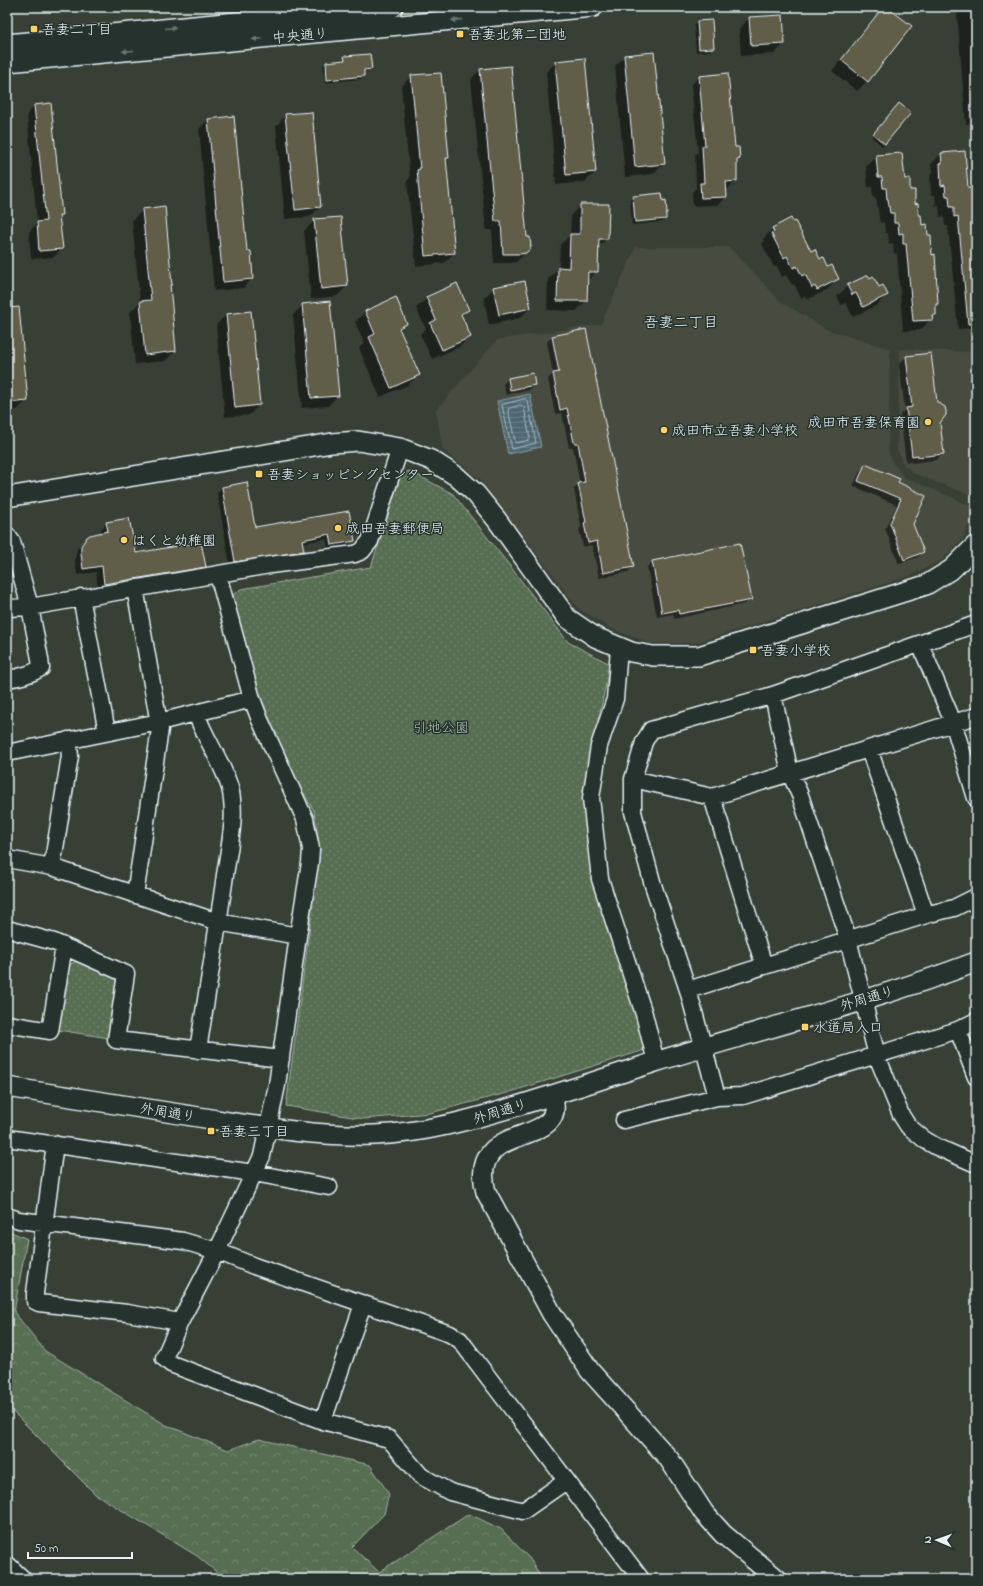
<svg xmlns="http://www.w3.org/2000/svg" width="983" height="1586" font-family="'Indie Flower','Klee One',sans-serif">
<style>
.built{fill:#474c40}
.grass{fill:url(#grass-dots);stroke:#a0b0a6}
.forest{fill:url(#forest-crowns);stroke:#a0b0a6}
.water{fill:url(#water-rules);stroke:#8b9ea8}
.shadow{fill:#0007}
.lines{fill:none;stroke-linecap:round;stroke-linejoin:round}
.shore{stroke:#aabac2;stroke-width:1}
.building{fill:#615d4a;stroke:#e8f1f8}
.minor-casing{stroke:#e8f1f8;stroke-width:19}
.tertiary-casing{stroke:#e8f1f8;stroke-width:22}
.minor{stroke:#26332d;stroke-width:16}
.tertiary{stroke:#26332d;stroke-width:19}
.oneway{fill:#6a7674}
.poi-dot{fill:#ffd166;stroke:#26332d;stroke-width:1.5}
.labels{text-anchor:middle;stroke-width:3;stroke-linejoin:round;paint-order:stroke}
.poi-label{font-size:14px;fill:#e8f1f8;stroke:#26332d;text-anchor:start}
.street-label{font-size:14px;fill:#e8f1f8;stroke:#26332d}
.park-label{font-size:14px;fill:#afbdb6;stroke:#26332d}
.neighbourhood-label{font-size:15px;fill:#e8f1f8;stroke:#26332d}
</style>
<defs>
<pattern id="grass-dots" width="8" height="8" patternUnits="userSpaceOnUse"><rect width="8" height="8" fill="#596e53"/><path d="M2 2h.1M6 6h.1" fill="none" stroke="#71836c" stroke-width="1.8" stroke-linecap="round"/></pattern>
<pattern id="forest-crowns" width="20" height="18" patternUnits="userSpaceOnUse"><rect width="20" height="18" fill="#596e53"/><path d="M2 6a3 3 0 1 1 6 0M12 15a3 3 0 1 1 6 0" fill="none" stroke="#71836c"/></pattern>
<pattern id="water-rules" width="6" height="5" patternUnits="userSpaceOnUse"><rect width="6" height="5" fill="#4d6772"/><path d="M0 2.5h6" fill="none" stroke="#677d87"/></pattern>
</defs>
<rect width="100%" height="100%" fill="#384036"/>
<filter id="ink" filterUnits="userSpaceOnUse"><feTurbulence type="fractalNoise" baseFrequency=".025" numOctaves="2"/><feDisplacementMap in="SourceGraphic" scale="8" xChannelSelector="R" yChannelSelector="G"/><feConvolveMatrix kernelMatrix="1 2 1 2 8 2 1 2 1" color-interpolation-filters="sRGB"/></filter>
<g filter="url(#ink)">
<path class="built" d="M 636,247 L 729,247 L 781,302 L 828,330 L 890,349 L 888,450 L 892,462 L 904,477 L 976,508 L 963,538 L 942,560 L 907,577 L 695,643 L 652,644 L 610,628 L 578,608 L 479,478 L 443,450 L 436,410 L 497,340 L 601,324 Z
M 900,349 L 976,352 L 976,497 L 915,474 L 904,465 L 897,450 Z"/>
<path class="grass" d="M 410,471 L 453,494 L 510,566 L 568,642 L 610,664 L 583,795 L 588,848 L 648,1049 L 507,1093 L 430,1113 L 364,1119 L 286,1106 L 320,850 L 314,811 L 292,773 L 247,670 L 233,595 L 241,589 L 371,567 L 401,474 Z
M 78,961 L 113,976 L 117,982 L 109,1038 L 58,1030 L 69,966 L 72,963 Z"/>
<path class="forest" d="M 7,1230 L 27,1239 L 14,1312 L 45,1351 L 166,1425 L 228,1450 L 259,1439 L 370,1465 L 389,1494 L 384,1514 L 352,1547 L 379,1572 L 469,1514 L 501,1529 L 530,1559 L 542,1579 L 225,1579 L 197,1556 L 95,1494 L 7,1406 Z"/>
<path class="water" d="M 530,394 L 541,447 L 508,454 L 497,401 Z"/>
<path class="shadow" d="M 884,7 L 886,7 L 867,81 L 857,91 L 832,71 L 875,17 Z
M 965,7 L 976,7 L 976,123 L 966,124 L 957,14 Z
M 749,18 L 784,44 L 774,54 L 741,56 L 739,29 Z
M 697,22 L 713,47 L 710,51 L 696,52 L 694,25 Z
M 625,56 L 664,164 L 653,174 L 625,177 L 615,66 Z
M 345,57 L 371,69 L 368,72 L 363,72 L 363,76 L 360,79 L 325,83 L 323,66 L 326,63 L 342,61 Z
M 556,62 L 595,172 L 585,182 L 556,185 L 546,72 Z
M 480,70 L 530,248 L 516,262 L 510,263 L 494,263 L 492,230 L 486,230 L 471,79 Z
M 411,76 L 448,158 L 445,161 L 454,253 L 444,263 L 416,266 L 407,181 L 410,178 L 401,87 Z
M 699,77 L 739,159 L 736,162 L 736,181 L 728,189 L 725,189 L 726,197 L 718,205 L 693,206 L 692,192 L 696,188 L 695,155 L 698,152 L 691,85 Z
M 35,106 L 61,214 L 59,217 L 62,248 L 54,257 L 31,259 L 29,232 L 37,223 L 27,114 Z
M 897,106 L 910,114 L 882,146 L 872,137 Z
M 286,115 L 320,207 L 310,217 L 285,219 L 276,126 Z
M 233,117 L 246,252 L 252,279 L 243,288 L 214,291 L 199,129 L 208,120 Z
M 942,153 L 967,189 L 971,200 L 976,202 L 976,328 L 958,329 L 948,226 L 945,226 L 944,216 L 940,217 L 939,205 L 936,206 L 935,195 L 931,195 L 930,175 L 932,173 L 931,164 Z
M 877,156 L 905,180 L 915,205 L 931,256 L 937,303 L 935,306 L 935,314 L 921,330 L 903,331 L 897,253 L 894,254 L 893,243 L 889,244 L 888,233 L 885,233 L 884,222 L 880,223 L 876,198 L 873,198 L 872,187 L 868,187 L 866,166 Z
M 661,194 L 665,219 L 662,222 L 632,225 L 630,200 L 633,197 Z
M 581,205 L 607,238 L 597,248 L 597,271 L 586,282 L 586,301 L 576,311 L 547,310 L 548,279 L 559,268 L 560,245 L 570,235 L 571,215 Z
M 143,210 L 171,284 L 169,286 L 175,351 L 165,361 L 135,364 L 130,312 L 140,302 L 132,220 Z
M 315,220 L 347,286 L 337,296 L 311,299 L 304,231 Z
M 773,228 L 811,252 L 838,279 L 828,289 L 807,300 L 805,296 L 801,298 L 794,284 L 792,285 L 786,275 L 782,277 L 777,266 L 774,267 L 762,244 L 764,242 L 763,239 Z
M 868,276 L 879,288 L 887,295 L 877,305 L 853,317 L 846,303 L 841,305 L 837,296 L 848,286 Z
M 494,288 L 530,308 L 520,318 L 489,325 L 484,298 Z
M 427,298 L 468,310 L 461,317 L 470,337 L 459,347 L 432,359 L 420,334 L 426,329 L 416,308 Z
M 395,299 L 406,324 L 400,331 L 418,375 L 408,385 L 380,397 L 359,348 L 364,343 L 355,322 L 365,312 Z
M 303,305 L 338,395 L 328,406 L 302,408 L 293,315 Z
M 7,309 L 27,400 L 17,410 L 7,412 Z
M 226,315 L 259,405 L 249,415 L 225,417 L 216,325 Z
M 585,330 L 633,567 L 628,572 L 599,578 L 592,545 L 583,547 L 579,529 L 581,527 L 574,489 L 580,484 L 573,447 L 569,448 L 562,413 L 555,414 L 548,379 L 553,374 L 547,342 L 552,337 Z
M 930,354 L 943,454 L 936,460 L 911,463 L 911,461 L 906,462 L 900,415 L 905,410 L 899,364 L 906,357 Z
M 508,379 L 534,385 L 529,390 L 506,395 L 503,384 Z
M 865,466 L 897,483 L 923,552 L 918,557 L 899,564 L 885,529 L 897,505 L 853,486 L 860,471 Z
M 246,483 L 254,528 L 348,512 L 353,540 L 349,545 L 328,549 L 326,539 L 301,543 L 303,551 L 298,555 L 230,566 L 217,492 L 222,488 Z
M 107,523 L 135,555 L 205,566 L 198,573 L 98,590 L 96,572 L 77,575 L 75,560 L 77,549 L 90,536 L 101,534 L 101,529 Z
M 652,562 L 750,599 L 745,604 L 674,619 L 673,614 L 657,617 L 647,567 Z
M 976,1301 L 976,1309 L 973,1307 Z"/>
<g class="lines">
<path class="shore" d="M 525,399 L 528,401 L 536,443 L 512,449 L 502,405 Z
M 521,405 L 524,407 L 530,439 L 529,440 L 516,443 L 515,441 L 508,409 L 510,408 Z"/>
</g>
<path class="building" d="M 883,7 L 887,7 L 912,26 L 868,82 L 841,60 Z
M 783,15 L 785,44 L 751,46 L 749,17 Z
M 712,20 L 714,48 L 699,49 L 697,21 Z
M 654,52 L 665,164 L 635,167 L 624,55 Z
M 370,54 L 372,69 L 364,70 L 364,76 L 327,80 L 326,62 L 345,60 L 344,56 Z
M 585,58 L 596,172 L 566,175 L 555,61 Z
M 511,66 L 527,237 L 530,237 L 531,248 L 526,253 L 520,254 L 503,254 L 501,221 L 495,221 L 480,69 Z
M 441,73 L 449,158 L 446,158 L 455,253 L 425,256 L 417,170 L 420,169 L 411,75 Z
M 728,73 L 735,147 L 739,147 L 740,159 L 737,160 L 737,181 L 726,182 L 727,197 L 701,198 L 700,183 L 704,183 L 702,146 L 705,146 L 699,76 Z
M 51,103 L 62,215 L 59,215 L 63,249 L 39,251 L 37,222 L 46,221 L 34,105 Z
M 899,103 L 911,113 L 885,144 L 873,134 Z
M 312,112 L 321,207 L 295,210 L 285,114 Z
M 234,116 L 247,251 L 251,251 L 253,279 L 223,282 L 208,119 Z
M 965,151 L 968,188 L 971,188 L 972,199 L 976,198 L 976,324 L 968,324 L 958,216 L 954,217 L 954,207 L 950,207 L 949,196 L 946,196 L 945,185 L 941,186 L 940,163 L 942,163 L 941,153 Z
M 902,153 L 905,179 L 910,178 L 910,190 L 915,190 L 915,204 L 918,203 L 919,215 L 921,215 L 922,225 L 927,224 L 928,235 L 931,235 L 932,255 L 935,254 L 938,304 L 936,304 L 936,315 L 932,315 L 933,320 L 913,321 L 906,244 L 903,244 L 903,233 L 899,234 L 898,223 L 894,223 L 894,213 L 890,213 L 888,199 L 887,199 L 886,188 L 883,188 L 882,177 L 878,177 L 876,155 Z
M 662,193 L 663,201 L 666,200 L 667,214 L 666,214 L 666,219 L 635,222 L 633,196 Z
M 580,204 L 609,204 L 608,239 L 599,239 L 598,272 L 588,272 L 587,301 L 557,301 L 558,267 L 569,268 L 570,234 L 580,234 Z
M 165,206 L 172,285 L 170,285 L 176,351 L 145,355 L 140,301 L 151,300 L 142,209 Z
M 341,217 L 348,286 L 321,289 L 314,219 Z
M 791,218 L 793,222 L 795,221 L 811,251 L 815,249 L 820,259 L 824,258 L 828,267 L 832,265 L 839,279 L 817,290 L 815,286 L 812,288 L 805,274 L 802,276 L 797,266 L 793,268 L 787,256 L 784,258 L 771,233 L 774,232 L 772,228 Z
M 868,275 L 870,278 L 873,276 L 879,287 L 883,285 L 888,295 L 863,307 L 856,293 L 852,295 L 847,285 Z
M 525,281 L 531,308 L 499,315 L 493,287 Z
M 457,283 L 469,310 L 461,314 L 471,337 L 442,350 L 430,323 L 436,320 L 426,297 Z
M 396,297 L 407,324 L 399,328 L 420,375 L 391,388 L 369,337 L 375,334 L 365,311 Z
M 330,301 L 339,396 L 311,398 L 302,304 Z
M 19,307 L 28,401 L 8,403 L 7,390 L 7,308 Z
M 251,311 L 260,405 L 235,408 L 226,314 Z
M 586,329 L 634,567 L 603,573 L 597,541 L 588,543 L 584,523 L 586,522 L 578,483 L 585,482 L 578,443 L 574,443 L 567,408 L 560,410 L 553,373 L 559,372 L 552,336 Z
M 931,353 L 937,402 L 945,407 L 946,411 L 946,415 L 940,423 L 944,454 L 918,457 L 918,455 L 912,456 L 906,408 L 912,407 L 906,356 Z
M 533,373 L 535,385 L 510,390 L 508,378 Z
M 865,464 L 900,479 L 898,482 L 926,496 L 913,524 L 924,552 L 904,560 L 890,523 L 901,499 L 858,481 Z
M 247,482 L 255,527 L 349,511 L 355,541 L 332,545 L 330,534 L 302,540 L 304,551 L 235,562 L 222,487 Z
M 129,518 L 136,553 L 201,542 L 206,567 L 104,584 L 102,566 L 83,569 L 81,553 L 81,546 L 87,537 L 90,535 L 108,531 L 106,522 Z
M 740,543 L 752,600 L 679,614 L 678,610 L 662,613 L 652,561 Z"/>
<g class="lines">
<g class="minor-casing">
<path id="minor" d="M 7,535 L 12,542 L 30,607 L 40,659 L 41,668 C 30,675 19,677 7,679
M 218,575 L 252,699 L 260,720 L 305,819 L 311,849 L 310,863 L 298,936 L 277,1085 L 262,1156 L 217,1251 L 180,1322 L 164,1358 L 171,1364 L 323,1421 L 389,1439 L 421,1476 L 450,1492 L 523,1511 L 566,1481
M 81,597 L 107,732
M 7,608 L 30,607 L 270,565 L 355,554 L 362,551 L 370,541 L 400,448
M 920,644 L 953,722 L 976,798
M 619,648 L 615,699 L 599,746 L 591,798 L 600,879 L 644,1014 L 656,1062
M 773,695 L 790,773 L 800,795 L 848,939 L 877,1056 L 901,1115 L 908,1126 L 925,1140 L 937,1147 L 976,1164
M 196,713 C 205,739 222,761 230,788 C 237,815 229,848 225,875 C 217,934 207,992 198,1050
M 869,749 L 926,915
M 7,753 L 159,722 L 252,699
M 633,779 L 712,797 L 976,716
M 712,797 L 764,966
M 7,859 L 52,867 L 218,922 L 298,936
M 52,867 L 70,756 L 68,740
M 135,895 L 160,729 L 135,588
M 7,929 L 54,942 L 126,974 L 116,1040 L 281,1059
M 688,990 L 929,914 L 954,908 L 976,897
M 7,1024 L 50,1031 L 64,946
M 958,1030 L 976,1077
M 717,1097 L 688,990 L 653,885 L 633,812 L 633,779 L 644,742 L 651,730 L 773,695 L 976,624
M 624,1120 L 717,1097 L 743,1096 L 958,1030 L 976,1021
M 7,1138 L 254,1173 L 329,1187
M 55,1144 L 35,1293 L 35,1301 L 39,1303 L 127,1313 L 180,1322
M 7,1216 L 19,1220 L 183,1241 L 217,1251 L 254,1266 L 450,1334 L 460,1340 L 641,1579
M 323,1421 L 363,1304
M 7,1564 L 23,1579"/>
</g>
<g class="tertiary-casing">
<path id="tertiary" d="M 7,44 L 393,7
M 7,62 L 593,7
M 7,497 L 332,443 L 358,441 L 400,448 L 431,460 L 456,476 L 476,494 L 497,520 L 567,618 L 595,637 L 631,652 L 653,656 L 699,656 L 926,585 L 952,569 L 976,545
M 7,1087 C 73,1097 139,1108 205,1118 C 261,1127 318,1137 375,1135 C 424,1133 470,1120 517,1106 C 563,1092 609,1077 655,1062 C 762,1029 871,1002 976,962
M 552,1095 C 571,1151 466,1117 486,1192 L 552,1314 L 590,1371 L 669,1459 L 704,1513 L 723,1534 L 777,1579"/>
</g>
<use href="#minor" class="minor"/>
<use href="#tertiary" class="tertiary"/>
</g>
<defs><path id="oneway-solid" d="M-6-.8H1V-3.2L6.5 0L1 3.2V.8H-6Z"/></defs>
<g class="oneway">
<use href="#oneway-solid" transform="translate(457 20) rotate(175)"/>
<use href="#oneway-solid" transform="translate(171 28) rotate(-5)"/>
<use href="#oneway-solid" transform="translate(258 39) rotate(175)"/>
<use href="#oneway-solid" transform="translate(128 51) rotate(175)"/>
</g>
</g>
<g class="poi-dot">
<rect x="30" y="25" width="8" height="8" rx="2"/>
<rect x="456" y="30" width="8" height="8" rx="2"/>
<circle cx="928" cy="422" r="4"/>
<circle cx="664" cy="430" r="4"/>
<rect x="255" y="470" width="8" height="8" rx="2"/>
<circle cx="338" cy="528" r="4"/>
<circle cx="124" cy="540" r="4"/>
<rect x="749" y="646" width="8" height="8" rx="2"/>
<rect x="801" y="1023" width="8" height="8" rx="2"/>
<rect x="207" y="1127" width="8" height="8" rx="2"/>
</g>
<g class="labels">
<g class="poi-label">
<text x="42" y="34">吾妻二丁目</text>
<text x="468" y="39">吾妻北第二団地</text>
<text x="920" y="427" text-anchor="end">成田市吾妻保育園</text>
<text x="672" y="435">成田市立吾妻小学校</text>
<text x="267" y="479">吾妻ショッピングセンター</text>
<text x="346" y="533">成田吾妻郵便局</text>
<text x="132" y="545">はくと幼稚園</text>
<text x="761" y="655">吾妻小学校</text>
<text x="813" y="1032">水道局入口</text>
<text x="219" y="1136">吾妻三丁目</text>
</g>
<g class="street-label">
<text transform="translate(300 35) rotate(-5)" y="5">中央通り</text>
<text transform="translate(867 998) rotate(-17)" y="5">外周通り</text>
<text transform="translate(500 1111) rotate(-17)" y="5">外周通り</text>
<text transform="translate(168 1112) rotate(9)" y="5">外周通り</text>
</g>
<g class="park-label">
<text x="441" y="732">引地公園</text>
</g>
<g class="neighbourhood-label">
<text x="681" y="327">吾妻二丁目</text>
</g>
</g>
<rect width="983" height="1586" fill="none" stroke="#26332d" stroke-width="24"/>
<rect x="12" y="12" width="959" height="1562" fill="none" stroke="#e8f1f8" stroke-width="1.5" filter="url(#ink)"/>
<g transform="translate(937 1540) rotate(272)" stroke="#26332d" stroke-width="3" paint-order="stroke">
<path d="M0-3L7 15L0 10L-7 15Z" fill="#e8f1f8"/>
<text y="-6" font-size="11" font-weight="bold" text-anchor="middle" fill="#e8f1f8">N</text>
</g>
<path d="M28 1552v6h104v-6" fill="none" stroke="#e8f1f8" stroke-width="2"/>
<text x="34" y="1552" font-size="12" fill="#e8f1f8" stroke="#26332d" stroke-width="3" paint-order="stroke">50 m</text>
</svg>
